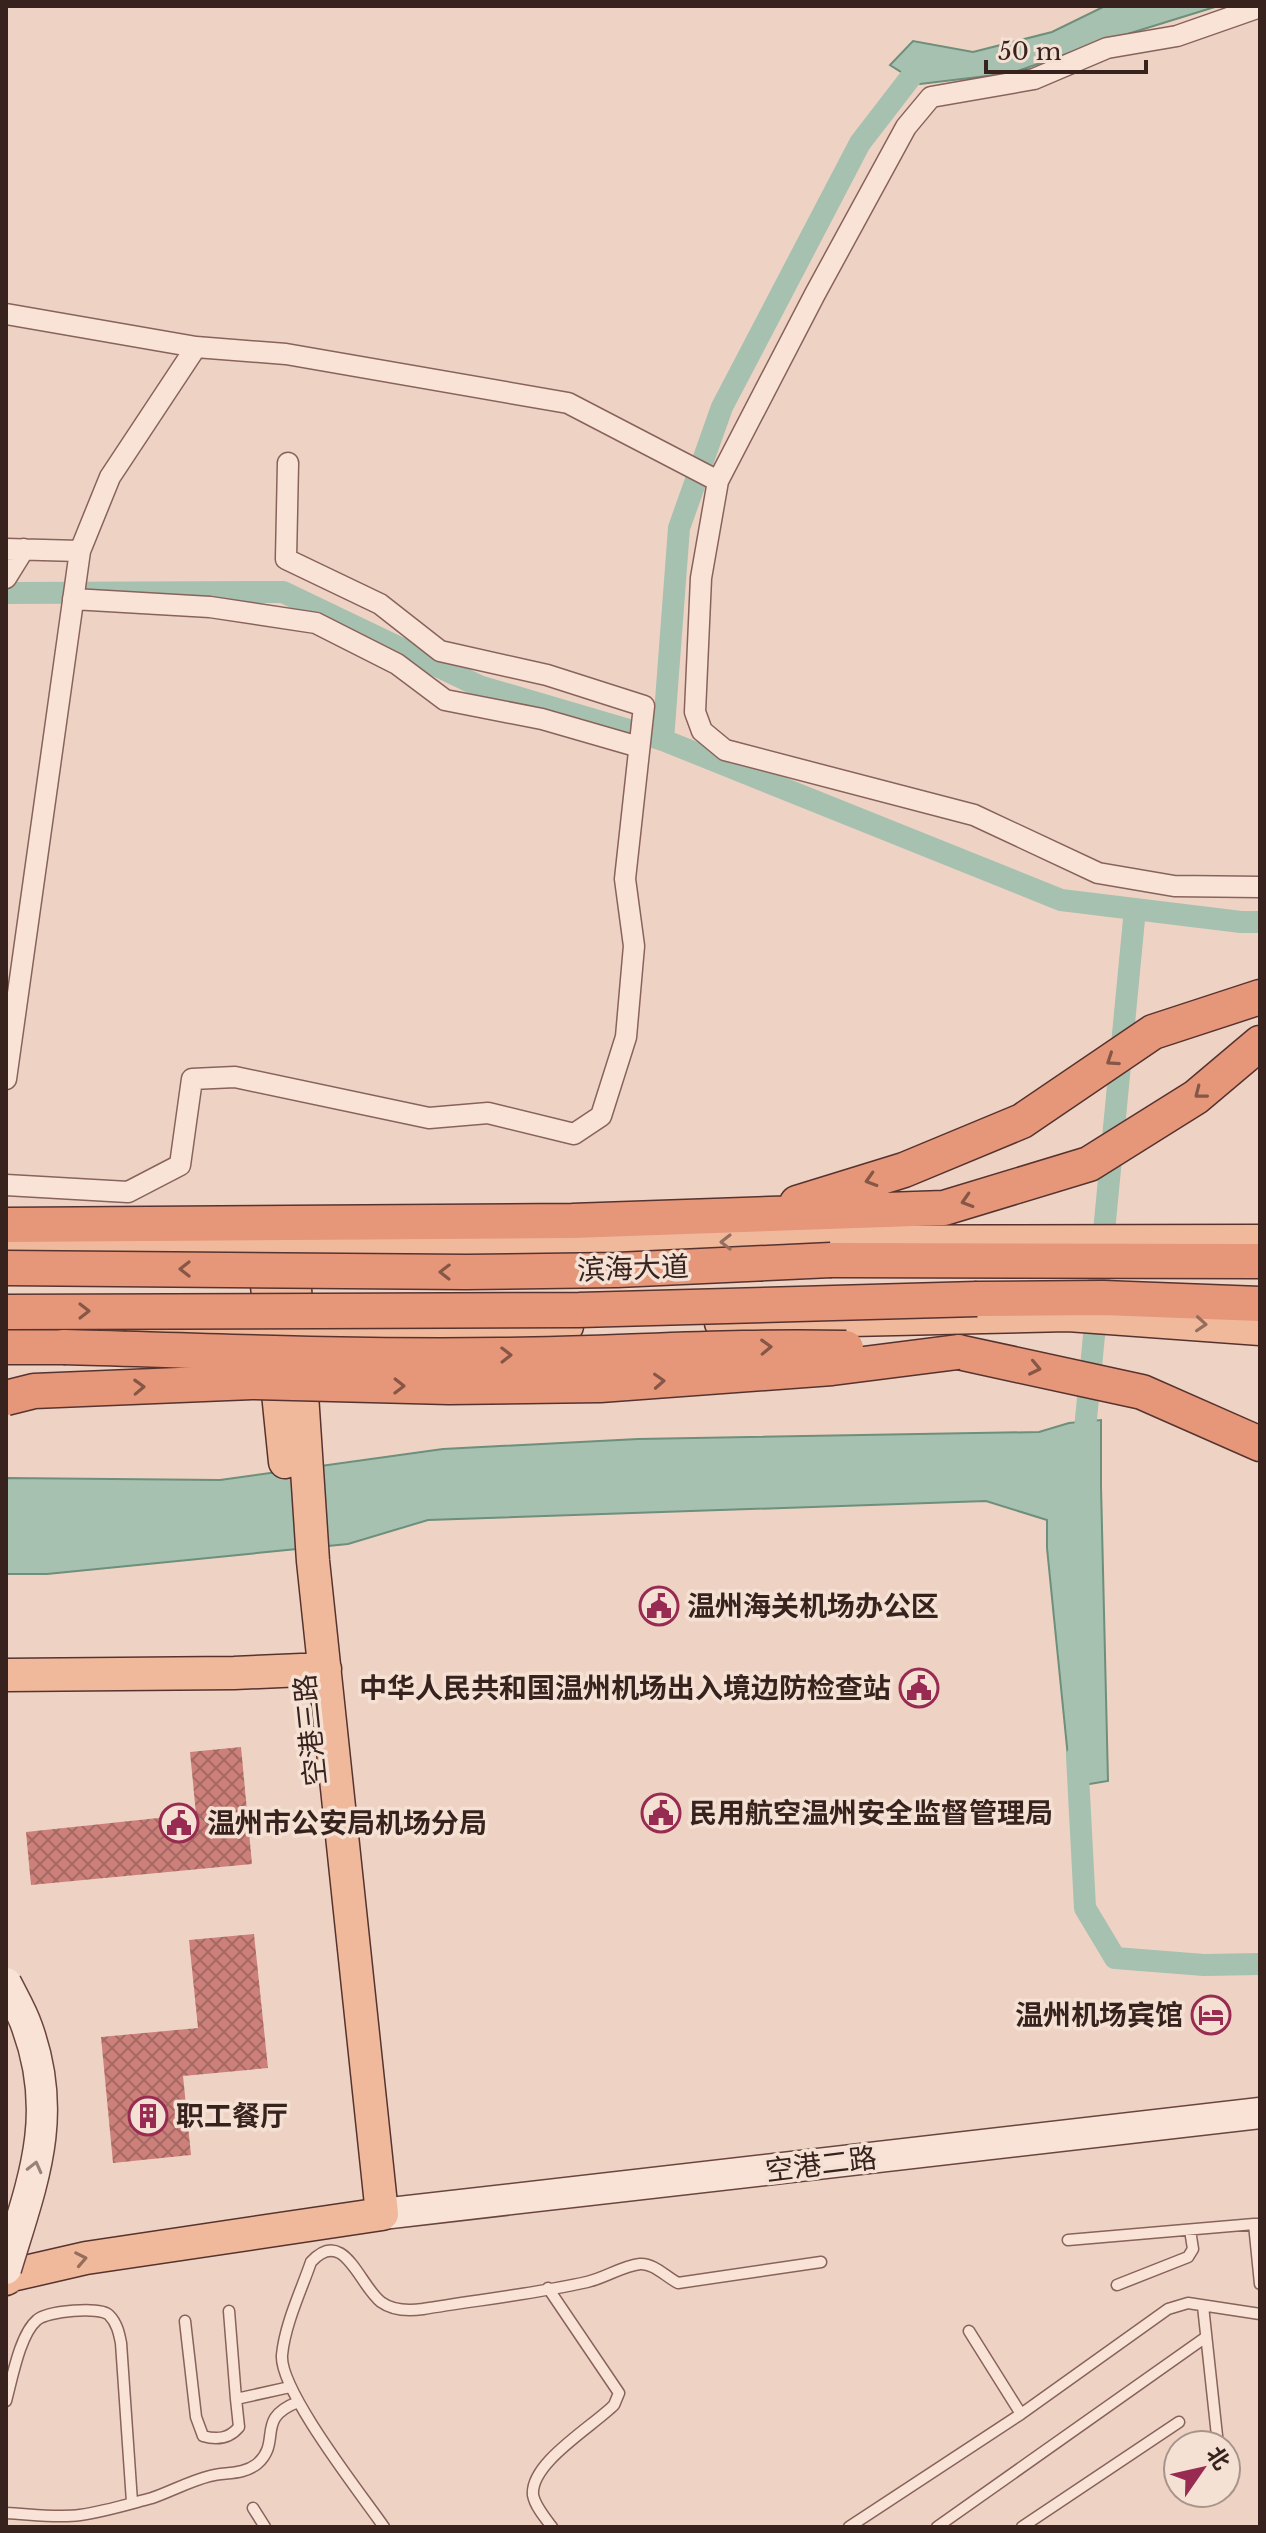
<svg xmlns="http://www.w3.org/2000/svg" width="1266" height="2533" font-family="'Libre Baskerville','Noto Sans SC',serif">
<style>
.water{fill:#a6c1b0;stroke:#6d8f7b;stroke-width:2}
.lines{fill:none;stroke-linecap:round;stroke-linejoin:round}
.canal{stroke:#a6c1b0;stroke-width:22}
.building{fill:url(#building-cross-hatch)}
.service-casing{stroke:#88635b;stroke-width:13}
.minor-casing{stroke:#88635b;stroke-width:23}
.secondary-casing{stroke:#6a453e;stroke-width:33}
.primary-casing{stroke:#56332f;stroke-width:35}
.trunk-casing{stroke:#56332f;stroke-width:37}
.service{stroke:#f9e3d7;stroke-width:10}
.minor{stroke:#f9e3d7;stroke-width:20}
.secondary{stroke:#f9e3d7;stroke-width:30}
.primary{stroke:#f1b99c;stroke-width:32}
.trunk{stroke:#e69679;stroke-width:34}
.secondary-bridge-casing{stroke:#6a453e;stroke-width:33;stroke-linecap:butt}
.trunk-bridge-casing{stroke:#56332f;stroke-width:37;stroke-linecap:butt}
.secondary-bridge{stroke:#f9e3d7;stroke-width:30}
.trunk-bridge{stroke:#e69679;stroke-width:34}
.oneway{stroke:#865647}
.oneway2{stroke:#946e5d}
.oneway3{stroke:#98827a}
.labels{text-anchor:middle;stroke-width:7;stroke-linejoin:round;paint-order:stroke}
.street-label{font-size:28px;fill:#38221e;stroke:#f5e0d4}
.poi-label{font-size:28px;font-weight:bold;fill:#38221e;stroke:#f5e0d4;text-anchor:start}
</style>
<defs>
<pattern id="building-cross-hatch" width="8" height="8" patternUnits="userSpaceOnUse" patternTransform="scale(2)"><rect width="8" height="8" fill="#cc807a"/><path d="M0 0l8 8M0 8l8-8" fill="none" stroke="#a76863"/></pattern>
</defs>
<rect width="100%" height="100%" fill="#eed3c4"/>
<path class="water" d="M 1105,6 L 1218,6 L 1092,45 L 1012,73 L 920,84 L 890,65 L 913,41 L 973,52 L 1052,32 Z
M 1101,1420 L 1101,1486 L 1108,1781 L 1071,1787 L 1047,1548 L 1047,1520 L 986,1501 L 428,1520 L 348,1544 L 47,1574 L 6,1574 L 6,1478 L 220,1480 L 443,1449 L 638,1439 L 1039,1432 L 1069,1423 Z"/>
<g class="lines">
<path class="canal" d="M 6,593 L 283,592 L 479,686 L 663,740 L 1061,900 L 1241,922 L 1260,922
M 663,740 L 679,528 L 722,407 L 860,143 L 917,69 L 932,64
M 1083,1450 L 1135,909
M 1077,1756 L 1085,1908 L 1115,1958 L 1204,1965 L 1260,1964"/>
</g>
<path class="building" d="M 241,1747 L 252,1864 L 31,1885 L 26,1832 L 196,1814 L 190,1752 Z
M 254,1934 L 268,2068 L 183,2076 L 191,2155 L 113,2163 L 101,2037 L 198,2028 L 189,1940 Z"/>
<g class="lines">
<g class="service-casing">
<path id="service" d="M 1259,2224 L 1254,2224 L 1260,2284
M 1068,2240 L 1254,2224
M 1117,2285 L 1188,2257 L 1193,2249 L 1190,2230
M 548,2288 L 619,2393 L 614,2405 C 592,2427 530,2463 533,2495 C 535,2506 545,2518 552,2527
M 1203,2306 L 1218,2445
M 229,2311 L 236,2399 L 290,2387
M 185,2321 L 196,2417 L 203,2436 C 217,2440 229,2439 239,2427 L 236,2399
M 969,2331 L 1021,2414
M 6,2401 C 12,2379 20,2334 37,2320 C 47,2311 100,2306 109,2315 C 117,2323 119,2333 121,2343 L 132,2502
M 253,2508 L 265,2527
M 6,2513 C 30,2514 56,2518 80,2515 C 103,2512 129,2504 152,2498 C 172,2491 190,2481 210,2476 C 225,2472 243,2475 257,2464 C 283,2441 254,2419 298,2402
M 384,2527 C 361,2494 279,2390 282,2355 C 285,2324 301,2291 311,2262 C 344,2226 359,2285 381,2302 C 392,2310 409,2311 423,2309 C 477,2300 534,2294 587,2282 C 605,2278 622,2266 640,2264 C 654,2263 666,2277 678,2283 L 821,2262
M 849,2527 L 1021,2414 L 1168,2309 L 1188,2303 L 1260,2314
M 937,2527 L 1206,2337
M 1022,2527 L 1179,2422"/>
</g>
<g class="minor-casing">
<path id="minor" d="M 1260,7 L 1177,36 L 1107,48 L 1034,79 L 931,97 L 906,127 L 815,294 L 718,481 L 701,578 L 695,712 L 702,731 L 725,750 L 974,815 L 1098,873 L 1174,886 L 1260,887
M 6,314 L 196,347
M 6,549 L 80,551
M 6,578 L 24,549
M 73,599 L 210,607 L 316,623 L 397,664 L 445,700 L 542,719 L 639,747
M 6,1079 L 80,551 L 110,477 L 196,347 L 286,354 L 568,403 L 718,481
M 6,1185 L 128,1192 L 180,1165 L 192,1079 L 235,1077 L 429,1118 L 488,1113 L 574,1134 L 601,1116 L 626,1037 L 634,946 L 625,879 L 644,706 L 547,675 L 440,651 L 380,604 L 286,559 L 288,463"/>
</g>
<g class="secondary-casing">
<path id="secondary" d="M 382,2214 L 1260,2113"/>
</g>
<g class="primary-casing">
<path id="primary" d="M 6,1243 L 1260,1241
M 263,1246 L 285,1462
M 721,1323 L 1068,1315 L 1260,1329
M 141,1334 L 567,1326
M 6,1675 L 234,1673 L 325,1669
M 6,2279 L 12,2275 L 86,2258 L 382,2214 L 313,1561 L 292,1243"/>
</g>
<g class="trunk-casing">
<path id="trunk" d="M 797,1203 L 904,1170 L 1022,1121 L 1153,1032 L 1260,997
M 6,1225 L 572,1221 L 944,1208 L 1089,1164 L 1196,1097 L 1260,1043
M 831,1260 L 1260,1261
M 977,1299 L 1103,1298 L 1260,1304
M 6,1347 L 64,1347
M 958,1352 L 1142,1392 L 1260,1444"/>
</g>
<use href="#service" class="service"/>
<use href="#minor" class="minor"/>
<use href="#secondary" class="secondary"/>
<use href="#primary" class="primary"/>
<use href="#trunk" class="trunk"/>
<g class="secondary-bridge-casing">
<path id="secondary-bridge" d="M 6,1983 C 13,1997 22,2012 27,2027 C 60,2117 32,2183 6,2269"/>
</g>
<g class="trunk-bridge-casing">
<path id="trunk-bridge" d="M 6,1268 L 466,1272 L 617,1270 L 831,1260
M 6,1312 L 579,1310 L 977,1299
M 64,1347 C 209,1351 355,1357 500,1355 C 616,1354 731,1345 846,1348
M 6,1398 L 34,1391 L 252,1382 L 449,1387 L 600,1385 L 832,1368 L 958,1352"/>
</g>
<use href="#secondary-bridge" class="secondary-bridge"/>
<use href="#trunk-bridge" class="trunk-bridge"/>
</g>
<defs><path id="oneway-chevron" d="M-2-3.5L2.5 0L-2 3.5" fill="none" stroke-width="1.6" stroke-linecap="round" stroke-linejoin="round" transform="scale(2)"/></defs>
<g class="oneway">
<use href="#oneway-chevron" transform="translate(1112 1060) rotate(146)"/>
<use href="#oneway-chevron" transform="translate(1200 1093) rotate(142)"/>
<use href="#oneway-chevron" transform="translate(871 1180) rotate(163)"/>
<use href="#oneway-chevron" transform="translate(967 1201) rotate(163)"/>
<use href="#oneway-chevron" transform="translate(185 1269) rotate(-180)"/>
<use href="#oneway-chevron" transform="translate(445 1272) rotate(-179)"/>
<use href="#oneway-chevron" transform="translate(84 1311)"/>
<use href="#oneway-chevron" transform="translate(766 1347) rotate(-2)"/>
<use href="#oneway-chevron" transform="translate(506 1355) rotate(-1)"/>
<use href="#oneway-chevron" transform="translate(1035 1368) rotate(12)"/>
<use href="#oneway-chevron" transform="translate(659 1381) rotate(-3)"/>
<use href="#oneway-chevron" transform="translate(399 1386) rotate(1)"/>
<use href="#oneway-chevron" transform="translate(139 1387) rotate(-2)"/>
</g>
<g class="oneway2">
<use href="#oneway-chevron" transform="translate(726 1242) rotate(180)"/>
<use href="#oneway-chevron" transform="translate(1201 1324) rotate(4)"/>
<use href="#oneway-chevron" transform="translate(81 2259) rotate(-11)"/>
</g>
<use class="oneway3" href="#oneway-chevron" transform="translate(35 2167) rotate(-76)"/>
<defs>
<g id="civic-ring" transform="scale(2)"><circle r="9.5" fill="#f5e0d4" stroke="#972b51" stroke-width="1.5"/><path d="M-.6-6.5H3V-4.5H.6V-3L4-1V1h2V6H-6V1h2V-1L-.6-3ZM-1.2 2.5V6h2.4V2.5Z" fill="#972b51"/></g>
<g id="hotel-ring" transform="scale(2)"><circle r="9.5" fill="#f5e0d4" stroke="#972b51" stroke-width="1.5"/><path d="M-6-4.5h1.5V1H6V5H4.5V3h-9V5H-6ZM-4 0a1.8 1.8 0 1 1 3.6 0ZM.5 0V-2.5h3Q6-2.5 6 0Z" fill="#972b51"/></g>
<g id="building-ring" transform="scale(2)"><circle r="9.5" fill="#f5e0d4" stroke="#972b51" stroke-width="1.5"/><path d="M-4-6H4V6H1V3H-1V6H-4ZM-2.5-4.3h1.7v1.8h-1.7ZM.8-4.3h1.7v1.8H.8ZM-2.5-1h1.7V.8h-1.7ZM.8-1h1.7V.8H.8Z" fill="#972b51"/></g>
</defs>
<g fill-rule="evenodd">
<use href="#civic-ring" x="659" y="1606"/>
<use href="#civic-ring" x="919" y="1688"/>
<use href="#civic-ring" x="661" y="1813"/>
<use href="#civic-ring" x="179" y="1823"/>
<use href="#hotel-ring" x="1211" y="2015"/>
<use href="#building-ring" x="148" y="2116"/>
</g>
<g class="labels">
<g class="street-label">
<text transform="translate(633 1268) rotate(-2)" y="10">滨海大道</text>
<text transform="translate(310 1730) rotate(-96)" y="10">空港三路</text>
<text transform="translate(821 2164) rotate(-7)" y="10">空港二路</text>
</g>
<g class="poi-label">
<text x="687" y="1616">温州海关机场办公区</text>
<text x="891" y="1698" text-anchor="end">中华人民共和国温州机场出入境边防检查站</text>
<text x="689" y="1823">民用航空温州安全监督管理局</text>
<text x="207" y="1833">温州市公安局机场分局</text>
<text x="1183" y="2025" text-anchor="end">温州机场宾馆</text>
<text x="176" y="2126">职工餐厅</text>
</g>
</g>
<rect width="1266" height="2533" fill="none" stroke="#38221e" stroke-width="16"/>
<g transform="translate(1202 2469) rotate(56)"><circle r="38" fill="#f5e0d4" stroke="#a9948b" stroke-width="2"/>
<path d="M0-6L14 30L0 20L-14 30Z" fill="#972b51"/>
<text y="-12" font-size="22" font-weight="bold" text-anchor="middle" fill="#38221e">北</text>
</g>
<path d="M986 60v12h160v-12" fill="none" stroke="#38221e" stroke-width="4"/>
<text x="998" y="60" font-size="24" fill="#38221e" stroke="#f5e0d4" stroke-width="6" paint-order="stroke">50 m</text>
</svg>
